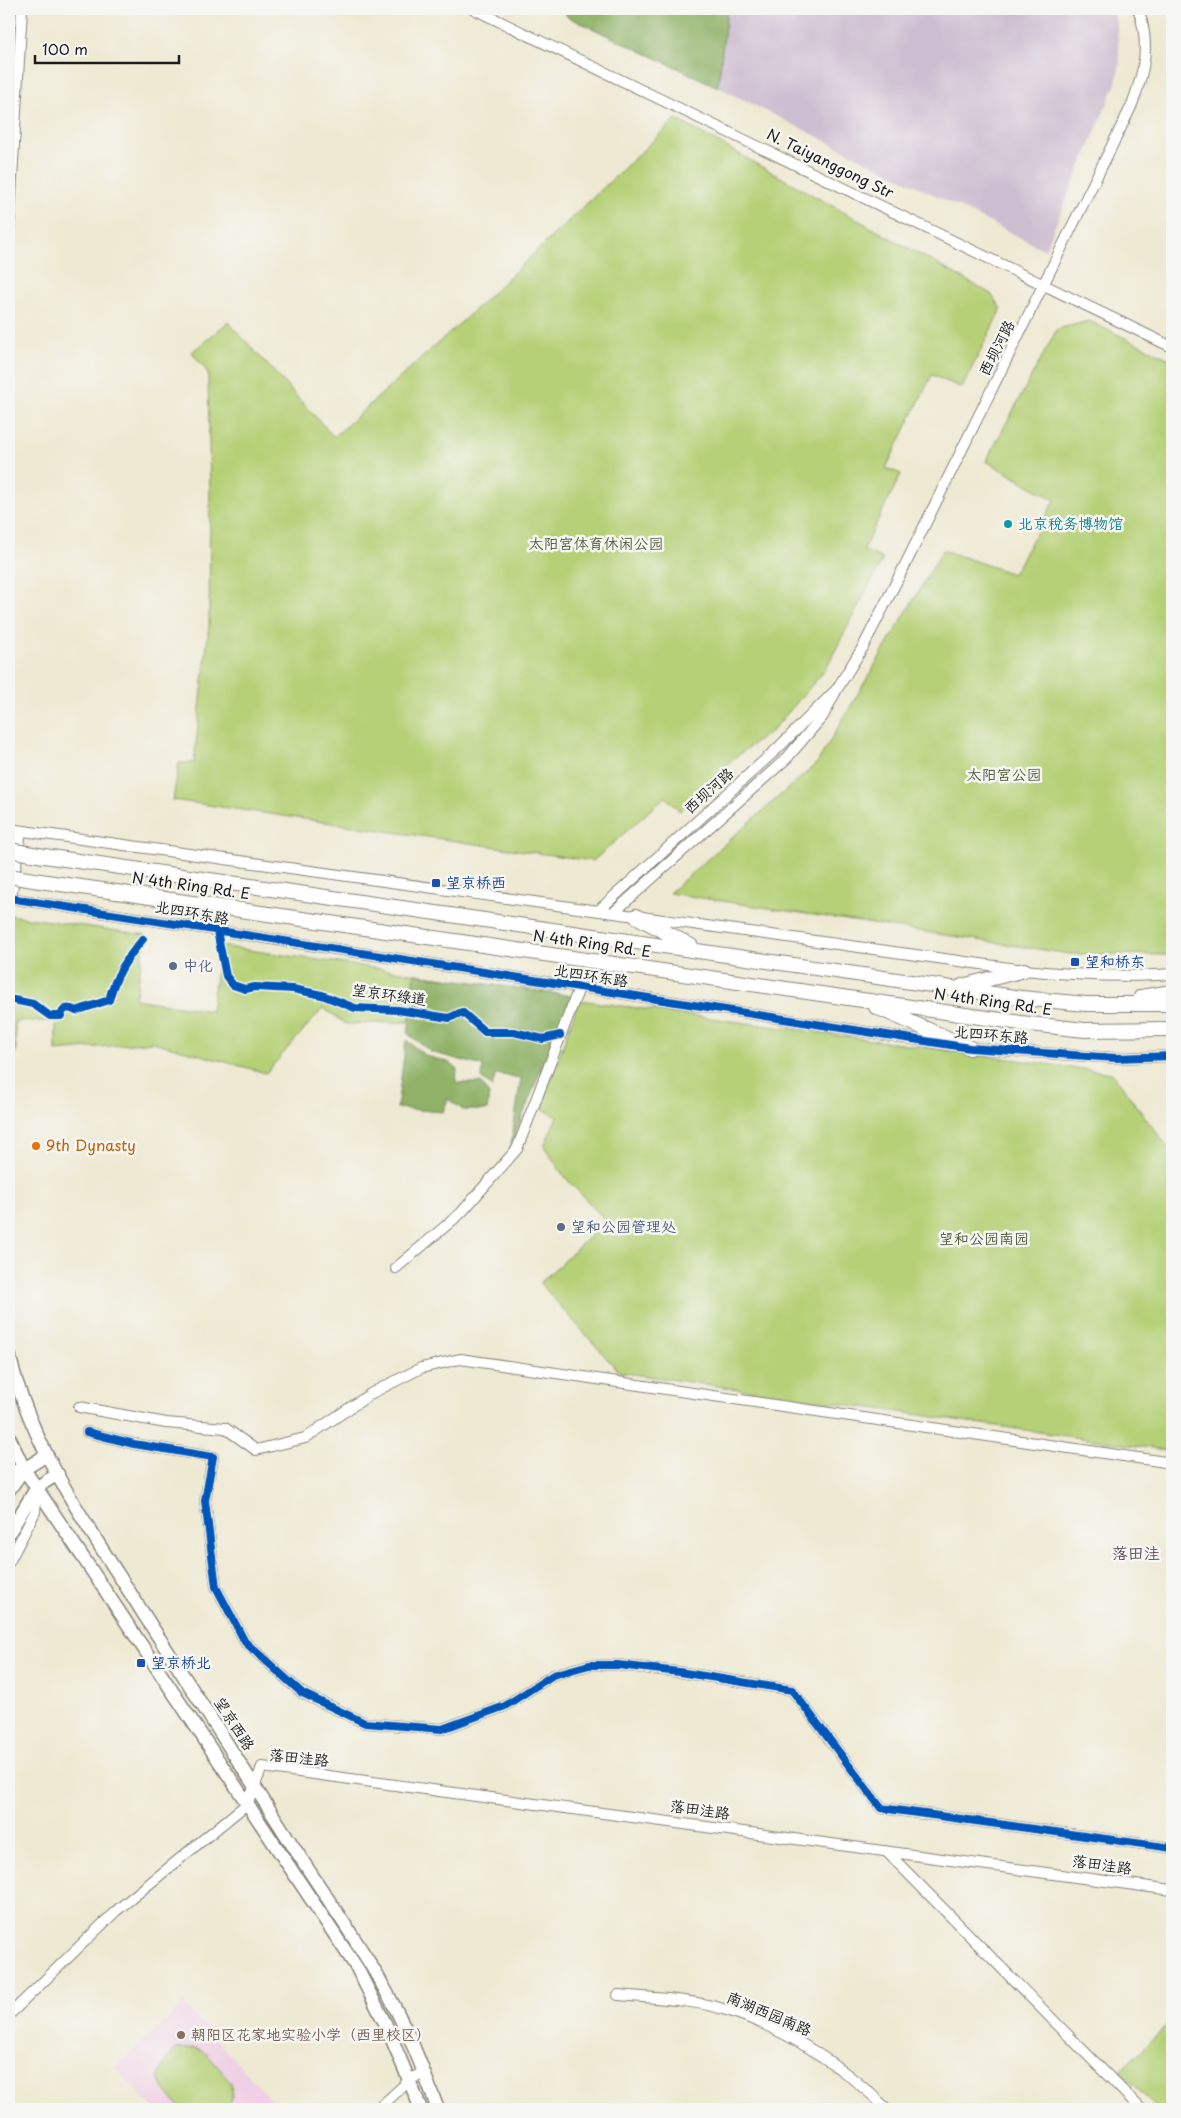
<svg xmlns="http://www.w3.org/2000/svg" width="1181" height="2118" font-family="'Playpen Sans','LXGW WenKai TC',sans-serif">
<style>
.built{fill:#f0d0e4}
.industrial{fill:#cebed1}
.green{fill:#b5d076;stroke:#687649}
.forest{fill:#90b267;stroke:#566742}
.lines{fill:none;stroke-linecap:round;stroke-linejoin:round}
.minor-casing{stroke:#858277;stroke-width:12}
.major-casing{stroke:#858277;stroke-width:15}
.highway-casing{stroke:#858277;stroke-width:16}
.minor{stroke:#fff;stroke-width:10}
.major{stroke:#fff;stroke-width:12}
.highway{stroke:#fff;stroke-width:14}
.highway-bridge-casing{stroke:#858277;stroke-width:16;stroke-linecap:butt}
.highway-bridge{stroke:#fff;stroke-width:14}
.cycleway-casing{stroke:#f6f6f2;stroke-width:11}
.cycleway{stroke:#0057b8;stroke-width:8}
.culture-dot{fill:#0f9aa8;stroke:#f6f6f2;stroke-width:2}
.transit-dot{fill:#1a4fb4;stroke:#f6f6f2;stroke-width:2}
.service-dot{fill:#5c6f8a;stroke:#f6f6f2;stroke-width:2}
.food-dot{fill:#e8710a;stroke:#f6f6f2;stroke-width:2}
.education-dot{fill:#8d6e63;stroke:#f6f6f2;stroke-width:2}
.labels{text-anchor:middle;stroke-width:5;stroke-linejoin:round;paint-order:stroke}
.street-label{font-size:15px;fill:#1c1c1c;stroke:#f6f6f2}
.culture-label{font-size:15px;fill:#0d838f;stroke:#f6f6f2;text-anchor:start}
.park-label{font-size:15px;fill:#525b3c;stroke:#f6f6f2}
.transit-label{font-size:15px;fill:#164399;stroke:#f6f6f2;text-anchor:start}
.service-label{font-size:15px;fill:#4e5e75;stroke:#f6f6f2;text-anchor:start}
.food-label{font-size:15px;fill:#c56008;stroke:#f6f6f2;text-anchor:start}
.education-label{font-size:15px;fill:#785e54;stroke:#f6f6f2;text-anchor:start}
.neighbourhood-label{font-size:16px;fill:#604e61;stroke:#f6f6f2}
</style>
<rect width="100%" height="100%" fill="#f6f6f2"/>
<filter id="ink" filterUnits="userSpaceOnUse"><feTurbulence type="fractalNoise" baseFrequency=".02" numOctaves="2"/><feDisplacementMap in="SourceGraphic" scale="10" xChannelSelector="R" yChannelSelector="G"/><feConvolveMatrix kernelMatrix="1 2 1 2 8 2 1 2 1" color-interpolation-filters="sRGB"/></filter>
<filter id="wash" filterUnits="userSpaceOnUse"><feTurbulence type="fractalNoise" baseFrequency=".0096" numOctaves="4" result="noise"/><feDisplacementMap in="SourceGraphic" scale="20" xChannelSelector="R" yChannelSelector="G"/><feGaussianBlur stdDeviation="1.12" result="paint"/><feColorMatrix in="noise" values="0 0 0 0 0 0 0 0 0 0 0 0 0 0 0 0 0 1.4 0 .05"/><feComposite in="paint" operator="in"/></filter>
<g filter="url(#wash)">
<rect width="100%" height="100%" fill="#eee9d2"/>
<path class="built" d="M 184,2004 L 279,2109 L 153,2109 L 115,2067 Z"/>
<path class="industrial" d="M 727,9 L 1113,9 L 1117,28 L 1120,63 L 1116,83 L 1045,250 L 718,87 Z"/>
<path class="green" d="M 676,119 L 991,294 L 1001,309 L 962,388 L 932,375 L 886,468 L 901,474 L 863,550 L 883,559 L 825,670 L 773,730 L 734,758 L 680,811 L 665,797 L 593,861 L 173,800 L 179,763 L 194,763 L 209,626 L 210,500 L 208,373 L 192,352 L 228,322 L 334,437 L 466,318 Z
M 1089,321 L 1172,360 L 1172,955 L 1070,954 L 669,893 L 817,763 L 943,550 L 1013,574 L 1055,500 L 986,461 L 1057,329 Z
M 9,915 L 146,935 L 135,999 L 211,1011 L 220,946 L 571,996 L 409,1022 L 346,1024 L 323,1008 L 266,1073 L 153,1042 L 56,1051 L 56,1021 L 15,1021 L 16,1052 L 9,1052 Z
M 579,1000 L 1112,1073 L 1172,1153 L 1172,1451 L 619,1372 L 540,1283 L 606,1221 L 564,1176 L 544,1146 L 557,1117 L 541,1108 Z
M 1172,2021 L 1172,2109 L 1157,2109 L 1120,2071 Z
M 196,2048 L 207,2054 L 231,2082 L 232,2099 L 226,2109 L 181,2109 L 164,2090 L 159,2076 L 166,2060 L 176,2049 Z"/>
<path class="forest" d="M 567,9 L 727,9 L 718,87 L 566,16 Z
M 415,974 L 571,996 L 511,1144 L 521,1078 L 496,1074 L 492,1087 L 482,1079 L 483,1066 L 431,1052 L 408,1034 Z
M 406,1040 L 426,1056 L 448,1062 L 457,1069 L 456,1083 L 481,1083 L 489,1095 L 487,1110 L 463,1110 L 448,1099 L 443,1112 L 397,1108 Z"/>
</g>
<g filter="url(#ink)">
<g class="lines">
<g class="minor-casing">
<path id="minor" d="M 474,9 L 1172,347
M 9,230 L 22,9
M 837,689 L 863,647 L 907,561 L 1131,107 C 1144,74 1151,43 1138,9
M 9,829 L 1024,970 C 1073,975 1123,978 1172,974
M 9,898 L 970,1048 L 1116,1058 L 1172,1056
M 11,898 L 21,831
M 598,911 L 778,748 L 837,689 L 823,716 L 787,758 L 613,913
M 396,1268 L 461,1213 L 517,1149 L 579,988
M 79,1407 L 166,1423 L 225,1428 L 256,1450 L 305,1438 L 372,1393 L 421,1368 L 460,1359 L 1172,1463
M 87,1432 L 134,1444 L 213,1457 L 205,1501 L 216,1587 L 245,1642 L 302,1693 L 365,1723 L 442,1729 L 505,1706 L 553,1675 L 589,1665 L 618,1665 L 679,1672 L 792,1690 L 881,1808 L 1172,1848
M 9,1471 L 24,1469
M 9,1562 L 35,1512 L 37,1487
M 886,1851 L 1141,2109
M 618,1995 C 651,1998 691,1999 723,2009 C 784,2027 842,2065 887,2109
M 9,2015 L 116,1911 L 248,1803 L 262,1767 L 1172,1890
M 378,2109 L 410,2080 L 423,2072"/>
</g>
<g class="major-casing">
<path id="major" d="M 9,1353 C 30,1448 92,1532 143,1613 C 196,1695 249,1778 302,1860 C 338,1915 377,1968 405,2028 C 418,2054 427,2082 438,2109
M 9,1437 L 24,1469 L 357,1968 L 386,2025 L 421,2109
M 9,1490 L 24,1469 L 47,1455
M 9,1533 L 37,1487 L 58,1474"/>
</g>
<g class="highway-casing">
<path id="highway" d="M 44,856 L 1021,998 L 1086,1004 L 1172,1004
M 40,881 L 1021,1023 L 1085,1030 L 1172,1029
M 636,916 L 691,946
M 962,986 L 1024,970
M 1141,997 L 1172,992
M 876,1007 L 970,1048"/>
</g>
<use href="#minor" class="minor"/>
<use href="#major" class="major"/>
<use href="#highway" class="highway"/>
<g class="highway-bridge-casing">
<path id="highway-bridge" d="M 9,850 L 44,856
M 9,876 L 40,881"/>
</g>
<use href="#highway-bridge" class="highway-bridge"/>
<g class="cycleway-casing">
<path id="cycleway" d="M 9,898 L 970,1048 L 1116,1058 L 1172,1056
M 217,931 L 226,976 L 233,985 L 245,989 L 255,987 L 293,989 L 322,995 L 355,1008 L 398,1010 L 449,1018 L 462,1012 L 485,1032 L 514,1032 L 543,1039 L 560,1035
M 9,999 L 33,1004 L 50,1016 L 61,1016 C 63,1007 69,1007 76,1011 L 109,1000 C 115,976 127,958 143,939
M 87,1432 L 134,1444 L 213,1457 L 205,1501 L 216,1587 L 245,1642 L 302,1693 L 365,1723 L 442,1729 L 505,1706 L 553,1675 L 589,1665 L 618,1665 L 679,1672 L 792,1690 L 881,1808 L 1172,1848"/>
</g>
<use href="#cycleway" class="cycleway"/>
</g>
</g>
<circle class="culture-dot" cx="1008" cy="524" r="5"/>
<g class="transit-dot">
<rect x="431" y="878" width="10" height="10" rx="2.5"/>
<rect x="1070" y="957" width="10" height="10" rx="2.5"/>
<rect x="136" y="1658" width="10" height="10" rx="2.5"/>
</g>
<g class="service-dot">
<circle cx="173" cy="966" r="5"/>
<circle cx="561" cy="1227" r="5"/>
</g>
<circle class="food-dot" cx="36" cy="1146" r="5"/>
<circle class="education-dot" cx="181" cy="2035" r="5"/>
<g class="labels">
<g class="street-label">
<text transform="translate(830 164) rotate(26)" y="5">N. Taiyanggong Str</text>
<text transform="translate(997 348) rotate(-63)" y="5">西坝河路</text>
<text transform="translate(709 791) rotate(-42)" y="5">西坝河路</text>
<text transform="translate(191 886) rotate(8)" y="5">N 4th Ring Rd. E</text>
<text transform="translate(192 913) rotate(10)" y="5">北四环东路</text>
<text transform="translate(592 944) rotate(8)" y="5">N 4th Ring Rd. E</text>
<text transform="translate(591 976) rotate(9)" y="5">北四环东路</text>
<text transform="translate(389 995) rotate(8)" y="5">望京环绿道</text>
<text transform="translate(993 1002) rotate(8)" y="5">N 4th Ring Rd. E</text>
<text transform="translate(991 1035) rotate(5)" y="5">北四环东路</text>
<text transform="translate(234 1724) rotate(57)" y="5">望京西路</text>
<text transform="translate(299 1758) rotate(6)" y="5">落田洼路</text>
<text transform="translate(700 1810) rotate(8)" y="5">落田洼路</text>
<text transform="translate(1102 1865) rotate(8)" y="5">落田洼路</text>
<text transform="translate(769 2014) rotate(23)" y="5">南湖西园南路</text>
</g>
<g class="culture-label">
<text x="1018" y="529">北京税务博物馆</text>
</g>
<g class="park-label">
<text x="596" y="549">太阳宫体育休闲公园</text>
<text x="1004" y="780">太阳宫公园</text>
<text x="984" y="1244">望和公园南园</text>
</g>
<g class="transit-label">
<text x="446" y="888">望京桥西</text>
<text x="1085" y="967">望和桥东</text>
<text x="151" y="1668">望京桥北</text>
</g>
<g class="service-label">
<text x="183" y="971">中化</text>
<text x="571" y="1232">望和公园管理处</text>
</g>
<g class="food-label">
<text x="46" y="1151">9th Dynasty</text>
</g>
<g class="education-label">
<text x="191" y="2040">朝阳区花家地实验小学（西里校区）</text>
</g>
<g class="neighbourhood-label">
<text x="1136" y="1559">落田洼</text>
</g>
</g>
<rect width="1181" height="2118" fill="none" stroke="#f6f6f2" stroke-width="30"/>
<path d="M35 55v8h144v-8" fill="none" stroke="#1c1c1c" stroke-width="2.5"/>
<text x="42" y="55" font-size="15" fill="#1c1c1c" stroke="#f6f6f2" stroke-width="4" paint-order="stroke">100 m</text>
</svg>
